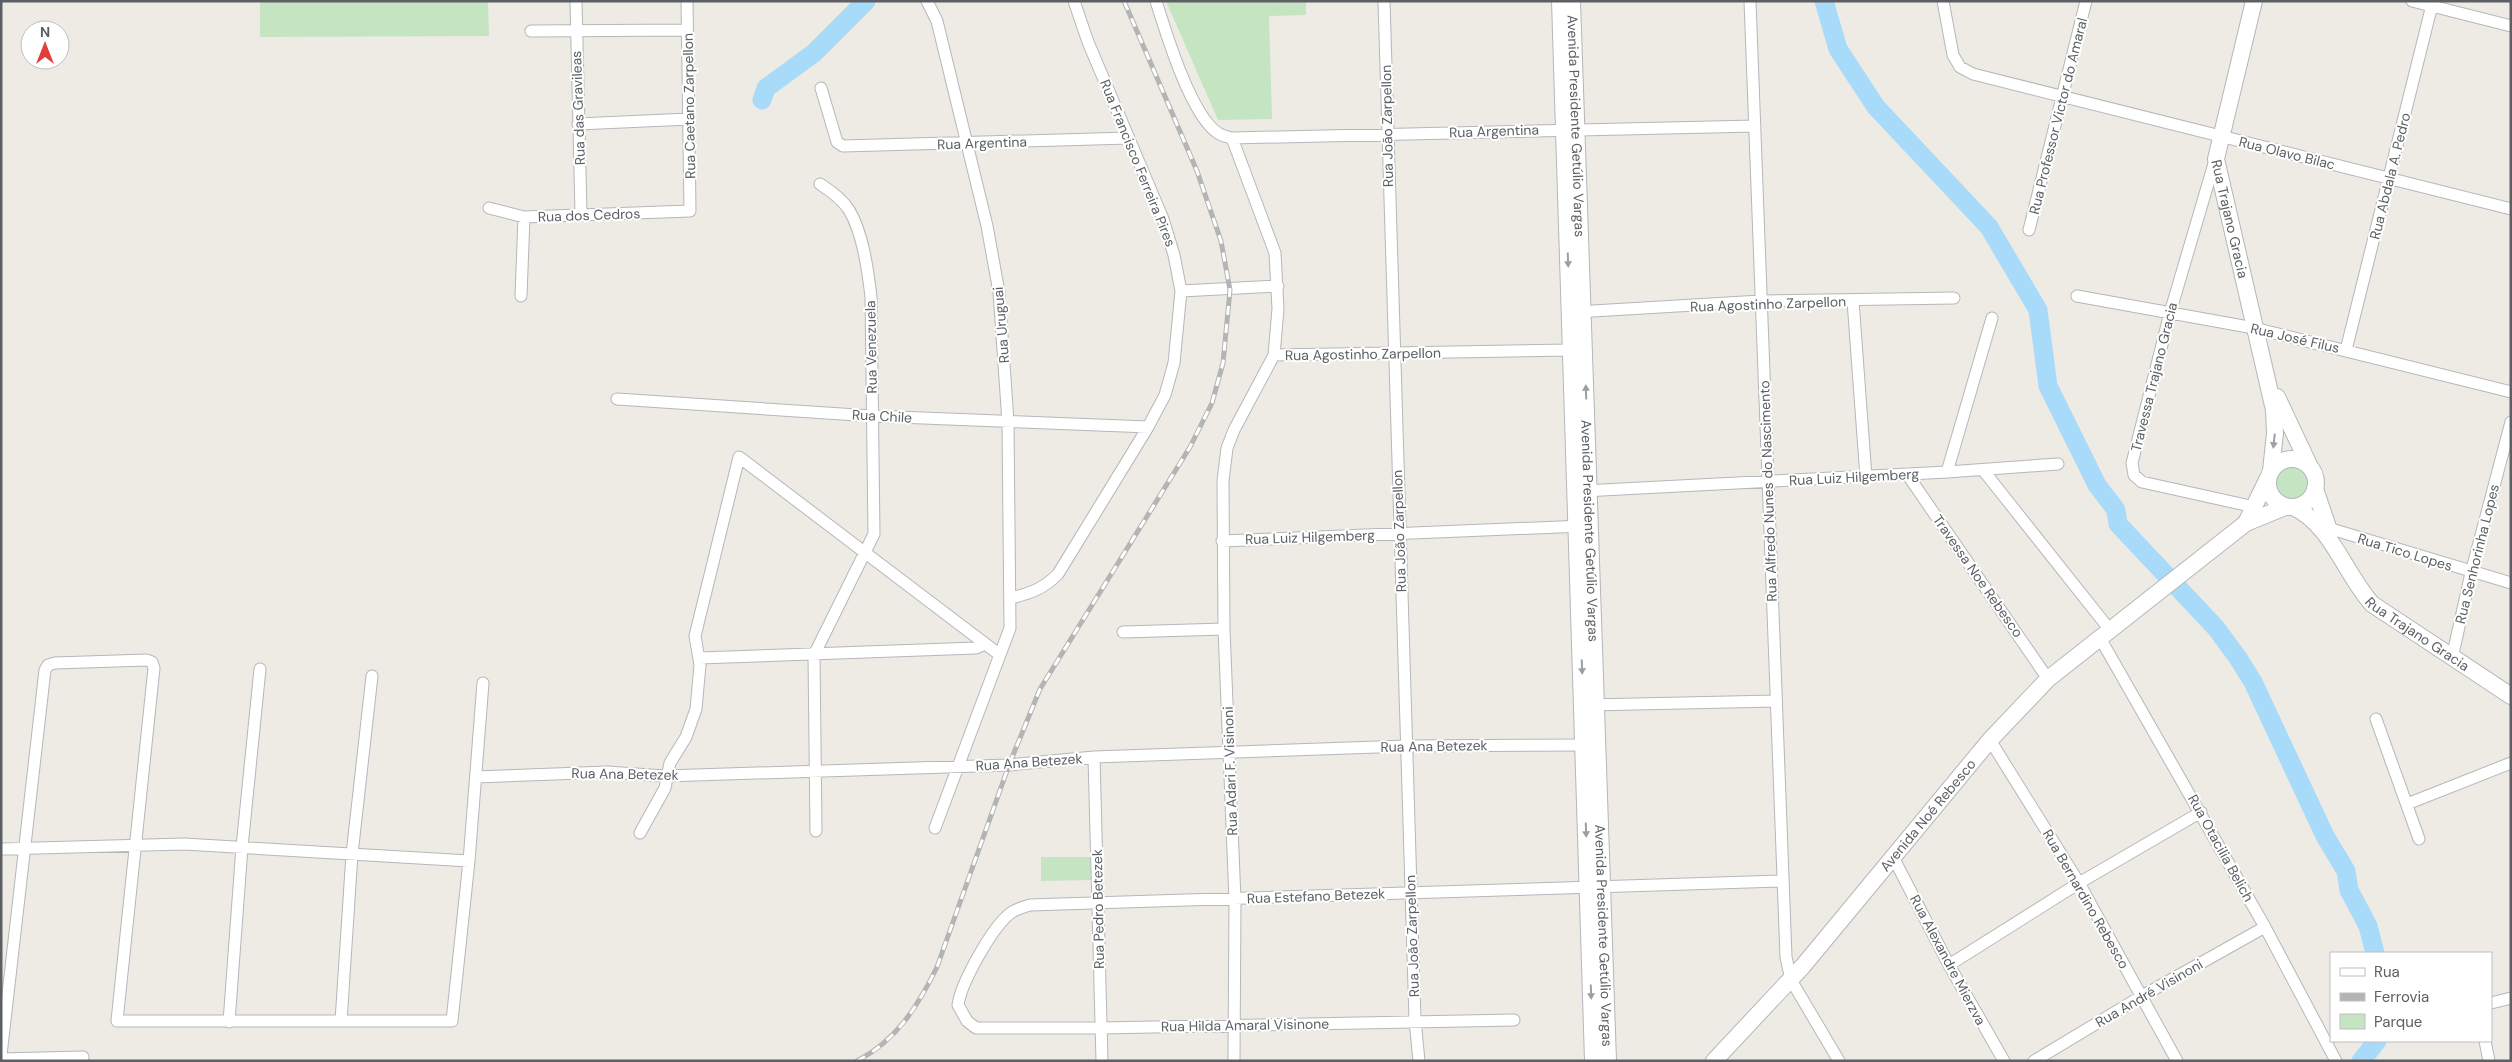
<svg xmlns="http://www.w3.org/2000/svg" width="2512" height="1062" font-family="'DM Sans',sans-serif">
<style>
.green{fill:#c4e4c2}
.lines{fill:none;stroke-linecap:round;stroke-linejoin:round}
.river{stroke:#a8dafa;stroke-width:19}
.street-casing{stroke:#b5b7ba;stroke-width:13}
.secondary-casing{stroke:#b3b7bb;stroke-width:18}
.street{stroke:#fff;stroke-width:11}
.secondary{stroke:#fff;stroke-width:16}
.rail-casing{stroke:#b3b4b4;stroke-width:5}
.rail{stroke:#fff;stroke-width:3;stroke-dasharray:9;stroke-linecap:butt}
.oneway{fill:#9da0a2}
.labels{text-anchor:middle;stroke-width:4;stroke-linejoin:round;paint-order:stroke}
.street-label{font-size:14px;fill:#5c6064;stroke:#fff}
</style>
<rect width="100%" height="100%" fill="#eeebe4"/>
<path class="green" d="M 260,1 L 488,1 L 489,36 L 260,37 Z
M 1166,1 L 1306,1 L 1306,15 L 1269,16 L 1272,119 L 1218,120 Z
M2275 483a17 17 0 1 1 34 0a17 17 0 1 1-34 0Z
M 1041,857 L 1090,857 L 1091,880 L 1041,881 Z"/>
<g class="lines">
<path class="river" d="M 1824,1 L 1838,49 L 1876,107 L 1989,227 L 2038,310 L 2048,386 L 2097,485 L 2116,510 L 2118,524 L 2216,628 L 2238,658 L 2253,682 L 2325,836 L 2346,871 L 2349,890 L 2368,926 L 2375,953
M 762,100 L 766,88 L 814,53 L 866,1
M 2361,1061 L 2377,1041"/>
<g class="street-casing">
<path id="street" d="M 576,1 L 581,214
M 927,1 L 937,21 L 987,226 L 999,292 L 1008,422 L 1010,628 L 935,828
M 1156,1 C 1166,33 1191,116 1218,133 C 1222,136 1228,137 1232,138 L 1275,253 L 1278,309 L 1274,355 L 1234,430 L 1227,448 L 1223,481 L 1224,629 L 1235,900 L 1234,1061
M 1384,1 L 1415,1020 L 1419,1061
M 1750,1 L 1786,957 L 1791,980 L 1839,1061
M 1943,1 L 1953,55 L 1960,67 L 1973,74 L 2511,209
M 2412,1 L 2511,26
M 531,31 L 687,30
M 821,88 L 837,142 L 843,146 L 1129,138
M 578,124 L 689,119
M 1232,138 L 1755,126
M 2215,160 L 2170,313 L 2132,463 L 2134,475 L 2142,482 L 2255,507
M 489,208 L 524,217 L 690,211 L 687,1
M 2029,230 L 2086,1
M 1181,291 L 1278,286
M 521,296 L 524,217
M 2077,296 L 2254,328 L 2511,392
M 1853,301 L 1866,477
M 1576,312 L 1761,301 L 1954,298
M 2346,350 L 2433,1
M 1274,355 L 1571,350
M 617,399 L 872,416 L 1148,427
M 1983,470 L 2110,630
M 1947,472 L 1992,318
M 1907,474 L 2048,679
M 1583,491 L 1947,472 L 2058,464
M 2328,528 L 2511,583
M 1222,541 L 1583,526
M 1011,598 C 1031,593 1043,589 1058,574 L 1148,427 L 1165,395 L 1174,363 L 1181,291 L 1174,255 L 1163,219 L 1088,42 L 1074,1
M 1123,632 L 1224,629
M 2100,638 L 2265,927 L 2336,1061
M 699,658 L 976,648 L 985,644
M 2452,658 L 2471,573 L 2511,422
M 1590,705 L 1775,701
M 2376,719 L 2419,839
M 1990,740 L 2079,883 L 2177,1061
M 1094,757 L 1102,1061
M 476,777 L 607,772 L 665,776 L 1009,765 L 1094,757 L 1406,746 L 1590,745
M 2407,804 L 2511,763
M 816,831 L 814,655 L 874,534 L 871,297 C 868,271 863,233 849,210 C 842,199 831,191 820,184
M 640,833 L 665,788 L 670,763 L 686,737 L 696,709 L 700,665 L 695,636 L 739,457 L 1000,655
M 1,849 L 184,844 L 469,861
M 1894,859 L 1949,965 L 2004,1061
M 1949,965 L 2079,883 L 2201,812
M 2491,1003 L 2511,998
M 1514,1020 L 1101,1028 L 976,1028 L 967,1021 L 958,1005 C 961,983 993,925 1012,912 C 1017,909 1023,907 1030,905 L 1782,881
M 341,1021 L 352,854 L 372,676
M 229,1022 L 242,847 L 260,669
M 2485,1041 L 2489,1061
M 1,1055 L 45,670 L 48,665 L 55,663 L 147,660 L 152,662 L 154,668 L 117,1021 L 452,1021 L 469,861 L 483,683
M 1,1059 L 83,1057
M 2034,1061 L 2142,996 L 2265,927"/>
</g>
<g class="secondary-casing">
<g id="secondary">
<path d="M 1560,1 L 1593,1061"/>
<path id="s1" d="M 1572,1 L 1608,1061"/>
<path id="s2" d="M 2254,1 L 2216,159 L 2274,410 L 2275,433 L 2271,471"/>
<path d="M 2277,397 L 2310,467"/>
<circle cx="2292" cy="483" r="24"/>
<path d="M 2315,489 L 2330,533"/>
<path id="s3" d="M 2293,507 C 2331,524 2345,574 2372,604 L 2511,696"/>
<path d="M 2246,523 L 2268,478"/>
<path id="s4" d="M 1714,1061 L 1803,966 L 1990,740 L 2048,679 L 2246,523 L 2285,507"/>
</g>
</g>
<use href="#street" class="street"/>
<use href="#secondary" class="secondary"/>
<g class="rail-casing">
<path id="rail" d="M 857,1061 C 897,1040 918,1006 937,967 L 1009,765 L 1040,689 L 1190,447 L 1212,403 L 1223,363 L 1230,290 L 1221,241 L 1197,171 L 1124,1"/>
</g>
<use href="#rail" class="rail"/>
</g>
<defs><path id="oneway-solid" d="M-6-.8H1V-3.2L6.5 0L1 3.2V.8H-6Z" transform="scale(1.25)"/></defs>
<g class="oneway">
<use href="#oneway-solid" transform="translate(1568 260) rotate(88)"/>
<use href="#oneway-solid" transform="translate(1586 392) rotate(-92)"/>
<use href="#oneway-solid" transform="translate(2274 441) rotate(96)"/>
<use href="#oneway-solid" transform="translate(1582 667) rotate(88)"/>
<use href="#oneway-solid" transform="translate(1586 830) rotate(88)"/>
<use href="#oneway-solid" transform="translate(1591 992) rotate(88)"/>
</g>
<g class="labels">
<g class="street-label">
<text transform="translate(689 106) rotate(-91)" y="5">Rua Caetano Zarpellon</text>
<text transform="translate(578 108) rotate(-92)" y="5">Rua das Gravileas</text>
<text transform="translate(2058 116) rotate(-76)" y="5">Rua Professor Victor do Amaral</text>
<text transform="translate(1387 126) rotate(-91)" y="5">Rua João Zarpellon</text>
<text dy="5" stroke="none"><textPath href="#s1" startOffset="125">Avenida Presidente Getúlio Vargas</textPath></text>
<text transform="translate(1494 131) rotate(-2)" y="5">Rua Argentina</text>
<text transform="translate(982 143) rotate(-2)" y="5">Rua Argentina</text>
<text transform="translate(2287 153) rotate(14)" y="5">Rua Olavo Bilac</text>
<text transform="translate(1138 163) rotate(68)" y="5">Rua Francisco Ferreira Pires</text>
<text transform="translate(2390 176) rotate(-76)" y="5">Rua Abdala A. Pedro</text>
<text transform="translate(589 215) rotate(-2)" y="5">Rua dos Cedros</text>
<text dy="5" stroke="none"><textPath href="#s2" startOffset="224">Rua Trajano Gracia</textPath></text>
<text transform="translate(1768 304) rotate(-2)" y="5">Rua Agostinho Zarpellon</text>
<text transform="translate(1001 325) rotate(-95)" y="5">Rua Uruguai</text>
<text transform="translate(2295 338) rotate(13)" y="5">Rua José Filus</text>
<text transform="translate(871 347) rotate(-91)" y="5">Rua Venezuela</text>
<text transform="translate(1363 354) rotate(-1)" y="5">Rua Agostinho Zarpellon</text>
<text transform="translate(2154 377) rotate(-76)" y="5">Travessa Trajano Gracia</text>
<text transform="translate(882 416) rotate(3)" y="5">Rua Chile</text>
<text transform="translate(1854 477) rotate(-3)" y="5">Rua Luiz Hilgemberg</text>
<text transform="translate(1768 491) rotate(-92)" y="5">Rua Alfredo Nunes do Nascimento</text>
<text transform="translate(1399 531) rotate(-92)" y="5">Rua João Zarpellon</text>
<text dy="5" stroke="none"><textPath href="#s1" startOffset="530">Avenida Presidente Getúlio Vargas</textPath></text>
<text transform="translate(1310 537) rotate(-2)" y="5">Rua Luiz Hilgemberg</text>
<text transform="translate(2405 552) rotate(17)" y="5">Rua Tico Lopes</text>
<text transform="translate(2477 554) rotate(-76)" y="5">Rua Senhorinha Lopes</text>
<text transform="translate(1978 576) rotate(55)" y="5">Travessa Noe Rebesco</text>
<text dy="5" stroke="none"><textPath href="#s3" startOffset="181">Rua Trajano Gracia</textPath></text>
<text transform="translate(1434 746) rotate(-1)" y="5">Rua Ana Betezek</text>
<text transform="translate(1029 762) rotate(-4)" y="5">Rua Ana Betezek</text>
<text transform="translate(1230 771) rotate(-92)" y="5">Rua Adari F. Visinoni</text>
<text transform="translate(625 774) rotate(1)" y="5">Rua Ana Betezek</text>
<text dy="5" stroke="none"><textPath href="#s4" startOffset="326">Avenida Noé Rebesco</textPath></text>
<text transform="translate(2221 848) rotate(61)" y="5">Rua Otacilia Belich</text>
<text transform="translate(1316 896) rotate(-2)" y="5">Rua Estefano Betezek</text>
<text transform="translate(2086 899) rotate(60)" y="5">Rua Bernardino Rebesco</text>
<text transform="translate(1098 909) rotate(-91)" y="5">Rua Pedro Betezek</text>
<text transform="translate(1412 936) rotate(-92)" y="5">Rua João Zarpellon</text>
<text dy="5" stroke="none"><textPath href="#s1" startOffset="935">Avenida Presidente Getúlio Vargas</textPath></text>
<text transform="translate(1948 960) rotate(62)" y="5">Rua Alexandre Mierzva</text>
<text transform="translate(2149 993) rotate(-30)" y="5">Rua André Visinoni</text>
<text transform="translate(1245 1025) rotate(-1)" y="5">Rua Hilda Amaral Visinone</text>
</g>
</g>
<rect width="2512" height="1062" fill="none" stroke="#5c6064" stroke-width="5"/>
<rect x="2330" y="952" width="162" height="90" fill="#ffffff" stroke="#bebfc1"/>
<rect x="2340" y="968" width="25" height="8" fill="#ffffff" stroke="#bebfc1"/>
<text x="2374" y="977" font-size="15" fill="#5c6064">Rua</text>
<rect x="2340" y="993" width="25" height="8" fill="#b3b4b4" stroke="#bebfc1"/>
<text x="2374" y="1002" font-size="15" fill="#5c6064">Ferrovia</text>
<rect x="2340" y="1014" width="25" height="15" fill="#c4e4c2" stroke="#bebfc1"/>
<text x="2374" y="1027" font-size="15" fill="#5c6064">Parque</text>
<g transform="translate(45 45)"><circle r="24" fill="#ffffff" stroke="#bebfc1"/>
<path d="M0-4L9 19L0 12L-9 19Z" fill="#de3f3a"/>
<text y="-8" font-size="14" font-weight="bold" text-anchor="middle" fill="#5c6064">N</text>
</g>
</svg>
